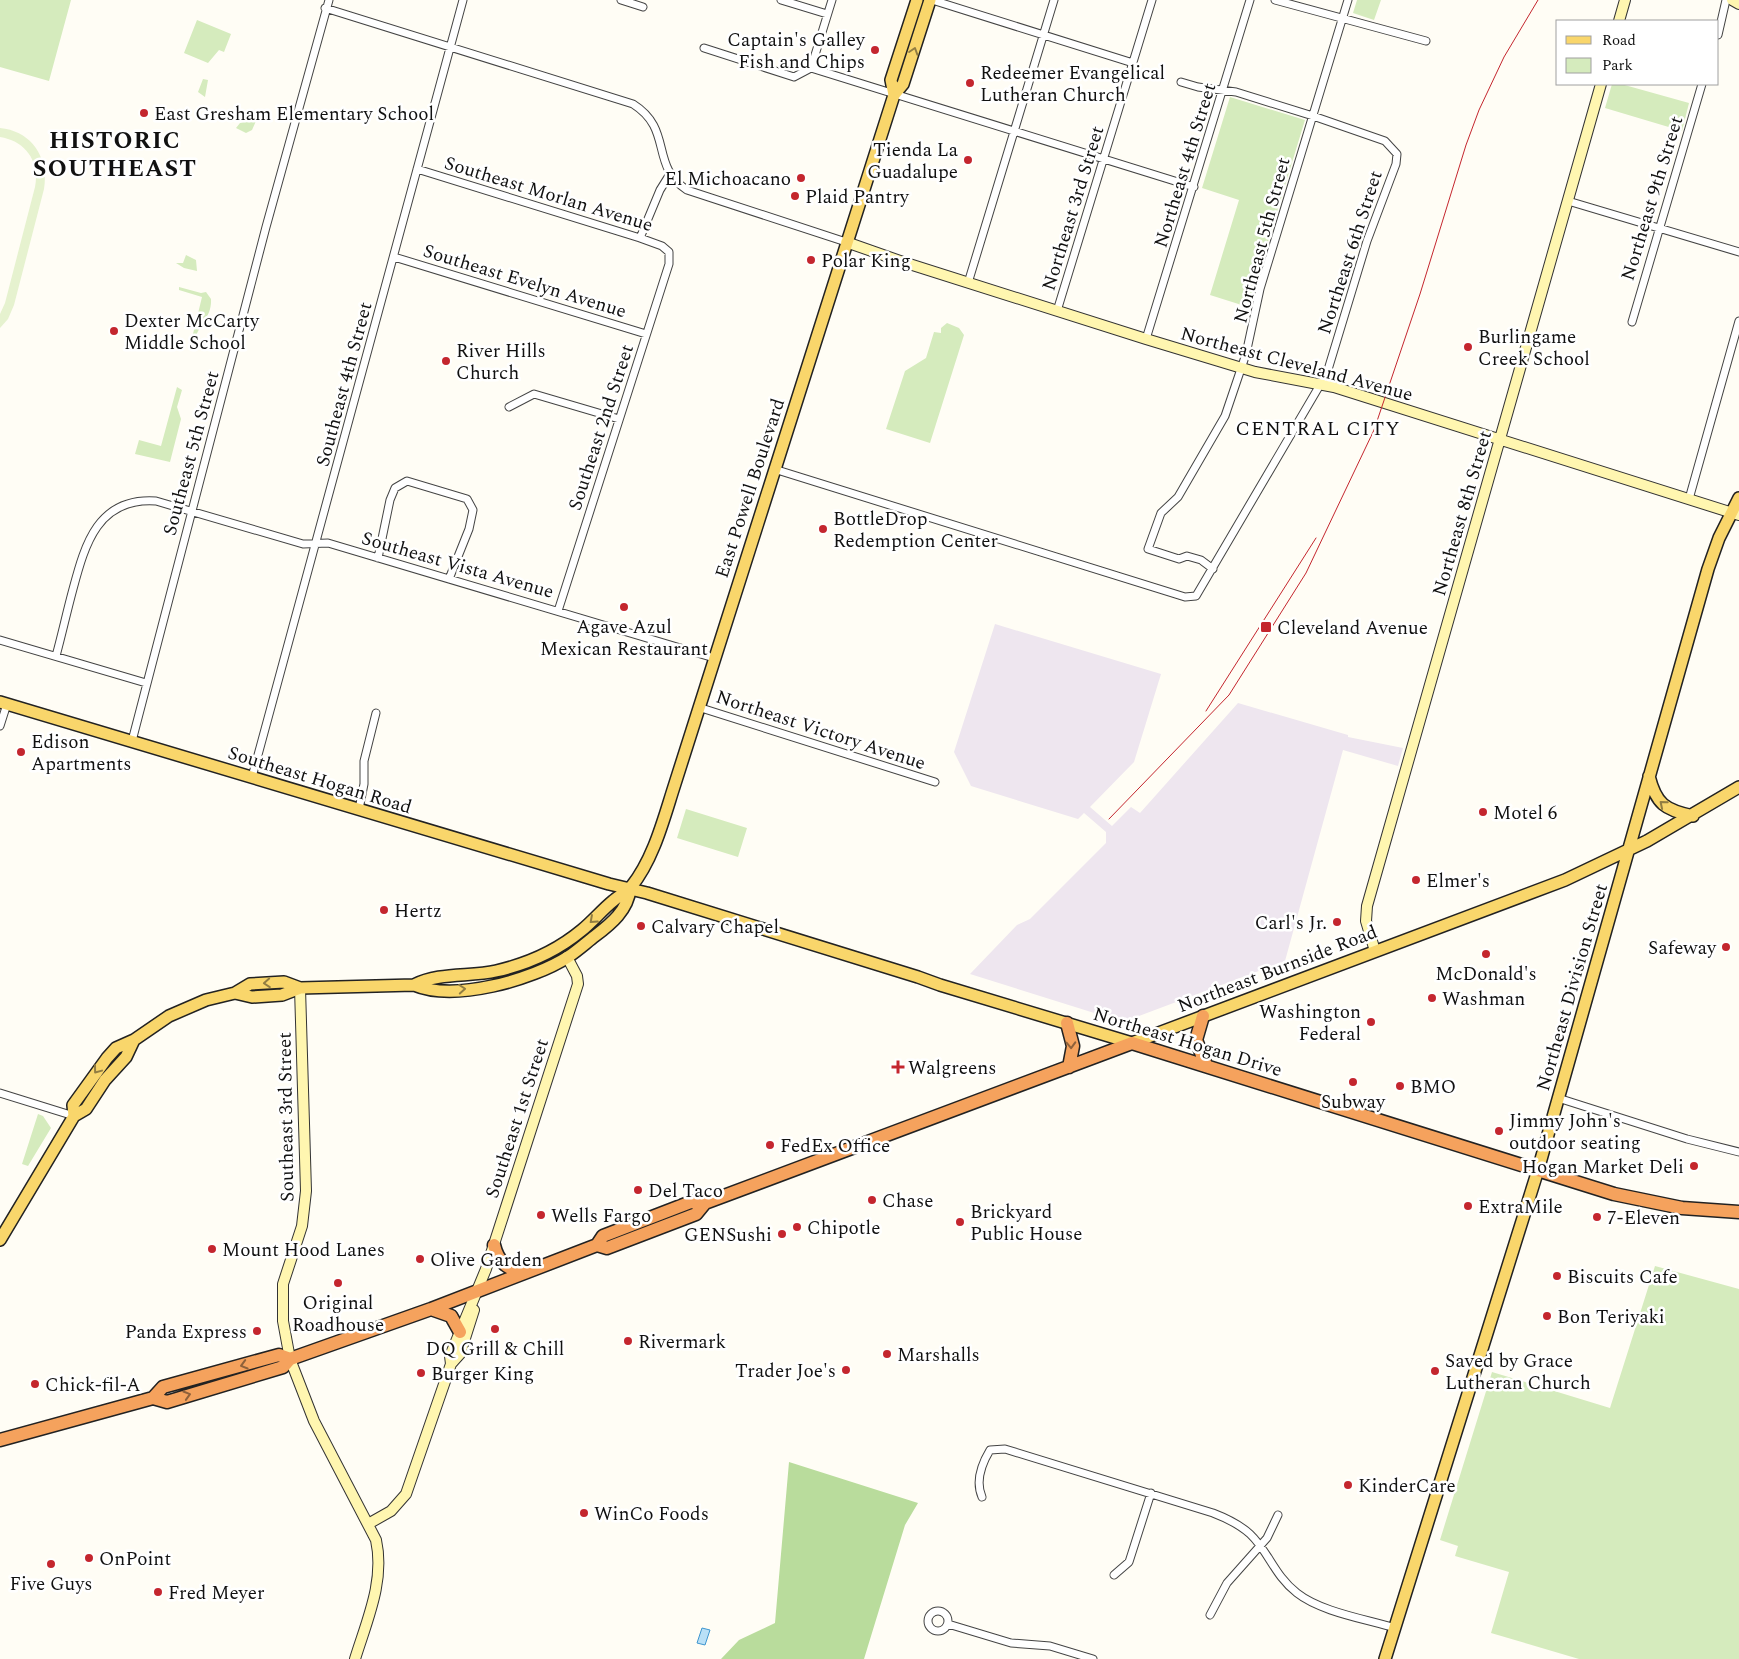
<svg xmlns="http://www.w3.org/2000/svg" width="1739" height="1659" font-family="Spectral,serif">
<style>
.industrial{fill:#eee6ef}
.green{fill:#d5ebbd}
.forest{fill:#b9dc9c}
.pitch{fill:#e6f2cf}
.water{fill:#b9e0f7;stroke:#3f96cf}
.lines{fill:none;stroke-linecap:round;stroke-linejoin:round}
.street-casing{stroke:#444;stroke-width:9}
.secondary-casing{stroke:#333;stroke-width:12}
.primary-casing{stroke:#222;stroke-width:14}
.highway-casing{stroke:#222;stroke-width:15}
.street{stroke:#fff;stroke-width:7}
.secondary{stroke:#fff6b0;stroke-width:10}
.primary{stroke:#f9d66b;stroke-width:11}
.highway{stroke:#f5a25d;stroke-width:12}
.tram{stroke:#c4262e;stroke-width:1}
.oneway{stroke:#917d42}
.oneway2{stroke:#8e613b}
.poi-dot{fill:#c4262e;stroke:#fff;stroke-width:2}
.labels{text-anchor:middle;stroke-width:5;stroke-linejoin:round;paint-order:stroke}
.poi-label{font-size:19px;fill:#111;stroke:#fff;text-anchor:start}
.street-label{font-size:19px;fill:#111;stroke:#fff}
.neighbourhood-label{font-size:20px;letter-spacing:1px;fill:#111;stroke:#fff}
.district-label{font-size:24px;font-weight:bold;letter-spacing:1px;fill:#111;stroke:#fff}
</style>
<rect width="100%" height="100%" fill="#fffdf5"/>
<path class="industrial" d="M 995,624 L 1161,674 L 1134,762 L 1090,807 L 1112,826 L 1131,807 L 1140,813 L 1238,703 L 1348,735 L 1348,737 L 1403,748 L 1398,766 L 1343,750 L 1285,961 L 1123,1022 L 970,974 L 1017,925 L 1030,919 L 1106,843 L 1106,832 L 1084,813 L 1078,819 L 971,786 L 954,752 Z"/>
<path class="green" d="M 0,0 L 71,0 L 49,81 L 0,67 Z
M 1357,0 L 1381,0 L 1374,20 L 1353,13 Z
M 197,20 L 231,34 L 224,52 L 219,50 L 208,63 L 184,53 Z
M 203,79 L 208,80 L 205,97 L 198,92 Z
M 1612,84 L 1621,84 L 1689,103 L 1682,131 L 1605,108 Z
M 1230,97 L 1305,120 L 1248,307 L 1210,295 L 1239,200 L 1202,188 Z
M 252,119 L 256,121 L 252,130 L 246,133 L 236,128 L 240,123 Z
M 186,255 L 196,260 L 197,271 L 184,268 L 176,263 L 183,263 Z
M 179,287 L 201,293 L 206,292 L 211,299 C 212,317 199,324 195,339 L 192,338 L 202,297 L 179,290 Z
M 947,323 L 959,328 L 964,335 L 930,443 L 886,429 L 905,371 L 926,358 L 934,332 L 941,333 L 941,328 Z
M 177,387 L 182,390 L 177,407 L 181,419 L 170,462 L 135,454 L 139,440 L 161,446 Z
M 686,809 L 747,828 L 738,857 L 677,838 Z
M 38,1114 L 43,1116 L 51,1128 L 28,1166 L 22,1164 Z
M 1655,1266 L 1739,1289 L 1739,1659 L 1579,1659 L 1491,1633 L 1509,1572 L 1455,1556 L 1458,1546 L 1440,1540 L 1492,1372 L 1610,1408 Z"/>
<path class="forest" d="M 789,1462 L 918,1503 L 905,1525 L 864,1659 L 721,1659 L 739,1640 L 775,1623 Z"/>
<path class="pitch" d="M 0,128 C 32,131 49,158 44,189 L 14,305 L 8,319 L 0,328 L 0,314 L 5,303 L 35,187 C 40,162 26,141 0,137 Z"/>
<path class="water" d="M 702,1628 L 710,1630 L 705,1645 L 697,1643 Z"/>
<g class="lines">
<g class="street-casing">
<path id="street" d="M 621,0 L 643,7
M 781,0 L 827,14
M 932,0 L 1133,63
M 1275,0 L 1426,41
M 325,8 L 633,104 C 674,130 649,165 687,190 L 846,242
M 1718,35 L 1726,0
M 704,48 L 794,77 L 811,68 L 1194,187
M 811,68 L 832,0
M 417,169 L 640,238 L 662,246 L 669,252 L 669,264 L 558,611
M 1568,201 L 1739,252
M 640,238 L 660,190 L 670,174
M 394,257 L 646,334
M 968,283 L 1054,0
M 1057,311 L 1152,0
M 1632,322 L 1702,84
M 1146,339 L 1250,0
M 509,407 L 534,394 L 619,419
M 774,469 L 1185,597 L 1196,596 L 1327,373 L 1367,241 L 1396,164 L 1397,154 L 1385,141 L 1313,116 L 1236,92 L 1198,87 L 1181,82
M 1689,499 L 1739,321
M 378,558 L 390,500 L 395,488 L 407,481 L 467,499 L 473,510 L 469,529 L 449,579
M 1213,569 L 1201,560 L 1187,556 L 1179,559 L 1148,549 L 1161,513 L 1178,497 L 1225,416 L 1246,354 L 1260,289 L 1348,0
M 0,640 L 146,683
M 56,656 C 62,634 67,611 73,589 C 85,544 98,497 156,501 L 303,544 L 328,543 L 714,658
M 698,707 L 935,782
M 0,726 L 7,704
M 132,741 L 266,227 L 329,0
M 252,777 L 463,0
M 359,809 L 364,784 L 364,761 L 376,713
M 0,1093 L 74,1116
M 1558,1098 L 1687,1139 L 1739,1152
M 982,1497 C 975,1481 981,1465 990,1450 L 1005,1449 L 1213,1513 C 1226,1518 1239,1524 1250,1534 C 1269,1552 1274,1575 1297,1593 C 1321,1612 1366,1619 1395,1628
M 1114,1575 L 1129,1562 L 1151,1493
M928 1621a10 10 0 1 1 20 0a10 10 0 1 1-20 0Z
M 1210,1615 L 1227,1583 L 1267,1538 L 1278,1515
M 948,1624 L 1011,1643 L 1050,1646 L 1093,1659"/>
</g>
<g class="secondary-casing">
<path id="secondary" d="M 1732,0 L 1739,4
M 1619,21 L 1625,0
M 846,242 L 903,262 L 1146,339 L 1255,372 L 1334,387 L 1739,515
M 1375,951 L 1366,921 L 1367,906 L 1601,84
M 300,988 L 306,1191 L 302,1226 L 283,1284 L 283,1321 L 290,1359 L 314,1421 L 376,1540 C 385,1581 367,1620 355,1659
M 451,1364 L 450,1356 L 486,1269 L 578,984 L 577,976 L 567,957
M 368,1524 L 391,1511 L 406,1494 L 451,1364 L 460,1354 L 474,1310"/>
</g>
<g class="primary-casing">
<path id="primary" d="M 894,95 L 891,80 L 917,0
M 0,702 L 609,884 L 647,893 L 918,977 L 940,985 L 1132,1043 L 1565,880 L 1647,841 L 1739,787
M 1649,776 C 1656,804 1665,810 1693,816
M 414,985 C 439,972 470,977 496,971 C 527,964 558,950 582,930 C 593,921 602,910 613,901 C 618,896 626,893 631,887 C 652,861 662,825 672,793 L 894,95 L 903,84 L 930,0
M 235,993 L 252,997 L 282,995 L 300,988 L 414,985 C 454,1002 532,980 568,957 C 577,951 586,943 595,936 C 611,924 628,910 630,889
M 74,1116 L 73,1105 L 107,1058 L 116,1048 L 134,1040 L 169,1016 L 206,1000 L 235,993 L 250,984 L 284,982 L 300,988
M 0,1240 L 74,1116 L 86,1109 L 105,1080 L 126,1057 L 134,1040
M 1385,1659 L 1538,1170 L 1708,569 L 1719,538 L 1739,498"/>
</g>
<g class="highway-casing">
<path id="highway" d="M 1203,1016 L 1196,1040 L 1206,1065
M 1067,1023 L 1073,1046 L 1069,1067
M 494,1245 C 498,1262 507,1269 524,1273
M 597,1245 L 607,1248 L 696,1214 L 705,1203
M 431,1309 L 451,1316 L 460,1332
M 153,1398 L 163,1387 L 279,1355 L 290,1359
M 0,1440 L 153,1398 L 167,1402 L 283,1367 L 290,1359 L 431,1309 L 597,1245 L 603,1236 L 634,1224 L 691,1202 L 705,1203 L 1132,1043 L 1614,1194 L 1682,1208 L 1739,1212"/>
</g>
<use href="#street" class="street"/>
<use href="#secondary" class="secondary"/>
<use href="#primary" class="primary"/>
<use href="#highway" class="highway"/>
<path class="tram" d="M 1206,711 L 1316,538
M 1109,819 L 1229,695 L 1306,573 L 1374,430 L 1420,294 L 1466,145 L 1479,110 L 1504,57 L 1538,0"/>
</g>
<defs><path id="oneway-chevron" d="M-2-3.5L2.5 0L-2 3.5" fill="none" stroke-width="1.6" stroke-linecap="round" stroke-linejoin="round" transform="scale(1.25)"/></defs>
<g class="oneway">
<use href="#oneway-chevron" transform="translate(914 51) rotate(-72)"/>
<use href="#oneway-chevron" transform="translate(1663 804) rotate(-140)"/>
<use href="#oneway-chevron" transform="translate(593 920) rotate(138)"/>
<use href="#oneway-chevron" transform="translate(267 983) rotate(176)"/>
<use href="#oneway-chevron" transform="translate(462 989) rotate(-4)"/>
<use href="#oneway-chevron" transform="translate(97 1070) rotate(127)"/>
</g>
<g class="oneway2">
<use href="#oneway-chevron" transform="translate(1071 1045) rotate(88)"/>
<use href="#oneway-chevron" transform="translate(244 1365) rotate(164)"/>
<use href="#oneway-chevron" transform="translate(187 1395) rotate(-17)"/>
</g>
<g class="poi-dot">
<circle cx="875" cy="50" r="5"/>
<circle cx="970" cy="83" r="5"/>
<circle cx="144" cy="113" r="5"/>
<circle cx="968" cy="160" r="5"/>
<circle cx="801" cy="178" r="5"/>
<circle cx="795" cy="196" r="5"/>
<circle cx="811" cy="260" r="5"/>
<circle cx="114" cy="331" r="5"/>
<circle cx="1468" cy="347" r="5"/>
<circle cx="446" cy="361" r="5"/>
<circle cx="823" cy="529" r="5"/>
<circle cx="624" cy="607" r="5"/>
<rect x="1260" y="621" width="12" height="12" rx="2.5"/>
<circle cx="21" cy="752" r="5"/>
<circle cx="1483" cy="812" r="5"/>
<circle cx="1416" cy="880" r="5"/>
<circle cx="384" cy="910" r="5"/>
<circle cx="1337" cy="922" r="5"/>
<circle cx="641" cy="926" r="5"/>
<circle cx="1726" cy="947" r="5"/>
<circle cx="1486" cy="954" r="5"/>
<circle cx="1432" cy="998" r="5"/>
<circle cx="1371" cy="1022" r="5"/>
<path d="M895.5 1059.5h5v5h5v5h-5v5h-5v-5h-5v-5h5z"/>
<circle cx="1353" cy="1082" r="5"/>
<circle cx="1400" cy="1086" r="5"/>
<circle cx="1499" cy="1131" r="5"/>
<circle cx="770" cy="1145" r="5"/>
<circle cx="1694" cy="1166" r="5"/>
<circle cx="638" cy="1190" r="5"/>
<circle cx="872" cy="1200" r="5"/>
<circle cx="1468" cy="1206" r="5"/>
<circle cx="541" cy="1215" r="5"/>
<circle cx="1597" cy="1217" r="5"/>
<circle cx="960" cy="1222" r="5"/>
<circle cx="797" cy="1227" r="5"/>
<circle cx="782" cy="1234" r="5"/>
<circle cx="212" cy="1249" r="5"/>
<circle cx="420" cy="1259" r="5"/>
<circle cx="1557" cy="1276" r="5"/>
<circle cx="338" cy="1283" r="5"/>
<circle cx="1547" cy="1316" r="5"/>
<circle cx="495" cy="1329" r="5"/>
<circle cx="257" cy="1331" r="5"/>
<circle cx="628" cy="1341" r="5"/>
<circle cx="887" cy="1354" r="5"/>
<circle cx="846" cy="1370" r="5"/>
<circle cx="1435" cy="1371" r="5"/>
<circle cx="421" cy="1373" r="5"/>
<circle cx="35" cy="1384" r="5"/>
<circle cx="1348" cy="1485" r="5"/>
<circle cx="584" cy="1513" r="5"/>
<circle cx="89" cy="1558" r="5"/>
<circle cx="51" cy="1564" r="5"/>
<circle cx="158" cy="1592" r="5"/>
</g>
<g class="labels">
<g class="poi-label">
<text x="865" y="46" text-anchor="end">Captain's Galley<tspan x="865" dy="22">Fish and Chips</tspan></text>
<text x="980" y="79">Redeemer Evangelical<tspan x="980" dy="22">Lutheran Church</tspan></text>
<text x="154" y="120">East Gresham Elementary School</text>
<text x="958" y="156" text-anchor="end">Tienda La<tspan x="958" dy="22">Guadalupe</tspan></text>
<text x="791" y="185" text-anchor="end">El Michoacano</text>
<text x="805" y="203">Plaid Pantry</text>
<text x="821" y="267">Polar King</text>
<text x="124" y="327">Dexter McCarty<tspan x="124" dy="22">Middle School</tspan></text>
<text x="1478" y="343">Burlingame<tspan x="1478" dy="22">Creek School</tspan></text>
<text x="456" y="357">River Hills<tspan x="456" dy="22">Church</tspan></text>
<text x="833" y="525">BottleDrop<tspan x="833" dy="22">Redemption Center</tspan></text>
<text x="624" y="633" text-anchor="middle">Agave Azul<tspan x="624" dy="22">Mexican Restaurant</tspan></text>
<text x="1277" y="634">Cleveland Avenue</text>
<text x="31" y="748">Edison<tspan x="31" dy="22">Apartments</tspan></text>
<text x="1493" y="819">Motel 6</text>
<text x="1426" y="887">Elmer's</text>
<text x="394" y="917">Hertz</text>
<text x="1327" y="929" text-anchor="end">Carl's Jr.</text>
<text x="651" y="933">Calvary Chapel</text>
<text x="1716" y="954" text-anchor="end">Safeway</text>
<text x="1486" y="980" text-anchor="middle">McDonald's</text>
<text x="1442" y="1005">Washman</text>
<text x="1361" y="1018" text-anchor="end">Washington<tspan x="1361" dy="22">Federal</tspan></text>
<text x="908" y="1074">Walgreens</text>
<text x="1410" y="1093">BMO</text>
<text x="1353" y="1108" text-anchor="middle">Subway</text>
<text x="1509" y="1127">Jimmy John's<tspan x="1509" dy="22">outdoor seating</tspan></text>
<text x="780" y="1152">FedEx Office</text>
<text x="1684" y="1173" text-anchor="end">Hogan Market Deli</text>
<text x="648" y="1197">Del Taco</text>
<text x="882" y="1207">Chase</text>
<text x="1478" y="1213">ExtraMile</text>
<text x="970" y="1218">Brickyard<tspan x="970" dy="22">Public House</tspan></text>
<text x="551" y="1222">Wells Fargo</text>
<text x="1607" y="1224">7-Eleven</text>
<text x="807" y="1234">Chipotle</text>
<text x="772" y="1241" text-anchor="end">GENSushi</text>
<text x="222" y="1256">Mount Hood Lanes</text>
<text x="430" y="1266">Olive Garden</text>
<text x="1567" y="1283">Biscuits Cafe</text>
<text x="338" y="1309" text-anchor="middle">Original<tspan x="338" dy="22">Roadhouse</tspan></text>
<text x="1557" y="1323">Bon Teriyaki</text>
<text x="247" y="1338" text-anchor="end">Panda Express</text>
<text x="638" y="1348">Rivermark</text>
<text x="495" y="1355" text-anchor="middle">DQ Grill &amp; Chill</text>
<text x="897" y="1361">Marshalls</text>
<text x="1445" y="1367">Saved by Grace<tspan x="1445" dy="22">Lutheran Church</tspan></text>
<text x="836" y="1377" text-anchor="end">Trader Joe's</text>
<text x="431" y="1380">Burger King</text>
<text x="45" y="1391">Chick-fil-A</text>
<text x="1358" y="1492">KinderCare</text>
<text x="594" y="1520">WinCo Foods</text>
<text x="99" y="1565">OnPoint</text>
<text x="51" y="1590" text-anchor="middle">Five Guys</text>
<text x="168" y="1599">Fred Meyer</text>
</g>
<g class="street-label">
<text transform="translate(1184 165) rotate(-73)" y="7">Northeast 4th Street</text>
<text transform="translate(549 193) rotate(17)" y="7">Southeast Morlan Avenue</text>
<text transform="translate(1651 198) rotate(-73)" y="7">Northeast 9th Street</text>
<text transform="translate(1072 208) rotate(-73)" y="7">Northeast 3rd Street</text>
<text transform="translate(1261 240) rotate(-75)" y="7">Northeast 5th Street</text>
<text transform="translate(1349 252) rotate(-72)" y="7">Northeast 6th Street</text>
<text transform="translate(525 280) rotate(17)" y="7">Southeast Evelyn Avenue</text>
<text transform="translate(1297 363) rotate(15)" y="7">Northeast Cleveland Avenue</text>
<text transform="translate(343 384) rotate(-75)" y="7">Southeast 4th Street</text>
<text transform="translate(600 427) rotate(-72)" y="7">Southeast 2nd Street</text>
<text transform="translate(190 453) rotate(-75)" y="7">Southeast 5th Street</text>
<text transform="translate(749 488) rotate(-72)" y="7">East Powell Boulevard</text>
<text transform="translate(1461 513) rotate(-74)" y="7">Northeast 8th Street</text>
<text transform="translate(458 564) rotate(16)" y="7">Southeast Vista Avenue</text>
<text transform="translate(821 729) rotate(18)" y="7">Northeast Victory Avenue</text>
<text transform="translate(320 779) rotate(17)" y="7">Southeast Hogan Road</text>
<text transform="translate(1277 968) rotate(-21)" y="7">Northeast Burnside Road</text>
<text transform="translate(1571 987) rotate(-74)" y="7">Northeast Division Street</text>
<text transform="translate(1188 1041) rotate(17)" y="7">Northeast Hogan Drive</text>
<text transform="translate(285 1117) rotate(-91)" y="7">Southeast 3rd Street</text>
<text transform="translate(516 1118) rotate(-72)" y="7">Southeast 1st Street</text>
</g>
<g class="neighbourhood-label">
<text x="1318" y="435">CENTRAL CITY</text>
</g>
<g class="district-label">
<text x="115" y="148">HISTORIC<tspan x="115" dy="28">SOUTHEAST</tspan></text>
</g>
</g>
<rect x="1556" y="20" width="162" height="65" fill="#ffffff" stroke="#a0a0a0"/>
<rect x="1566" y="36" width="25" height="8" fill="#f9d66b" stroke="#a0a0a0"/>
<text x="1602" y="45" font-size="15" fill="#111111">Road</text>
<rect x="1566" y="58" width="25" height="15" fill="#d5ebbd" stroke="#a0a0a0"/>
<text x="1602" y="70" font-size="15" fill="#111111">Park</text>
</svg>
